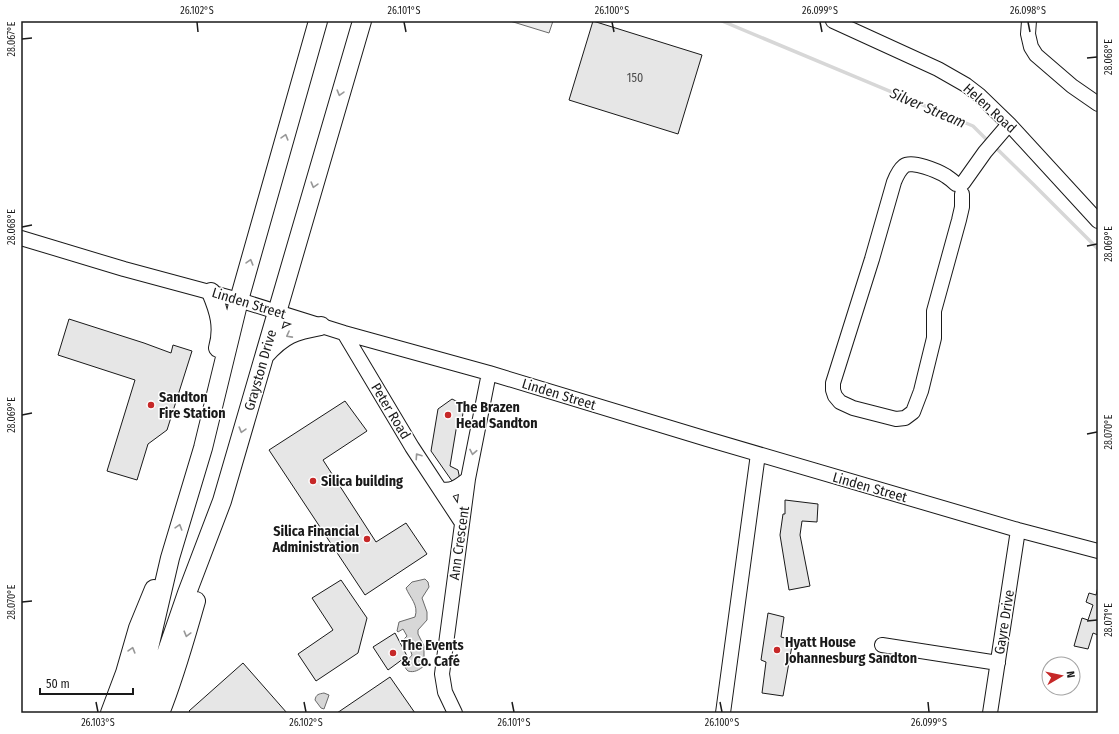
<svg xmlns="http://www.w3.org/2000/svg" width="1119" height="734" font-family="'Fira Sans Condensed',sans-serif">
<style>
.green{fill:#ededed;stroke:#6a6a6a}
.water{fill:#d7d7d7;stroke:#6a6a6a}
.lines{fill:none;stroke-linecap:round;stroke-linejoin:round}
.stream{stroke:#d7d7d7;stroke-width:3.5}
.building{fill:#e6e6e6;stroke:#1a1a1a}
.minor-casing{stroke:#1a1a1a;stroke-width:16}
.major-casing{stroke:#1a1a1a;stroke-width:20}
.minor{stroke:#fff;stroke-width:14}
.major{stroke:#fff;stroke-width:18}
.oneway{stroke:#989898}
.ticks{fill:none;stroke:#1a1a1a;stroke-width:1.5}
.poi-dot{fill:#c62828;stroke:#fff;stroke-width:1.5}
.labels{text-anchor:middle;stroke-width:3;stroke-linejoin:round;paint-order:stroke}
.number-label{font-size:12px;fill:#4d4d4d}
.street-label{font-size:14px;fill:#1a1a1a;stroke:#fff}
.poi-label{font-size:14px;font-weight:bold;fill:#1a1a1a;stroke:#fff;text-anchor:start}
.water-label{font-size:15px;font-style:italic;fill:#1a1a1a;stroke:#fff}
.neatline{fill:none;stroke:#1a1a1a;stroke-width:1.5}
.ticks-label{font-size:10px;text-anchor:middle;fill:#1a1a1a}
</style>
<rect width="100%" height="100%" fill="#fff"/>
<path class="green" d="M 510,21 L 553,21 L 549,33 Z"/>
<path class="water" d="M 425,579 L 428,582 L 429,587 L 422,598 L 427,612 L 427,620 L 418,630 L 418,634 L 424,646 L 424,666 C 419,670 414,673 408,671 C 401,665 408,660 412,655 L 411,652 L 403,640 L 407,636 L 403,629 L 398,632 L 397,631 L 399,622 L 415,617 C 419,605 410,598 406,588 L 412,582 Z
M 324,693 L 329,695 L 328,698 L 324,709 L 321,708 L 315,700 C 316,694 319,694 324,693 Z"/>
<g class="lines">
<path class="stream" d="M 722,21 L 973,126 L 989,142
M 994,146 L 1033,184 L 1098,249"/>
</g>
<path class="building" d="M 593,21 L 702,55 L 678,134 L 569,100 Z
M 69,319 L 144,343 L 171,353 L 173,345 L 192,351 L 167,430 L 148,444 L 137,480 L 107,471 L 135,380 L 58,355 Z
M 452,399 L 464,405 L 462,420 L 458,418 L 450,466 L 458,470 L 460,480 L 452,481 L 431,451 L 438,409 Z
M 345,401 L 367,431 L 323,460 L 376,542 L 406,523 L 427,554 L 365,595 L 269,450 Z
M 785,500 L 818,504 L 817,522 L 802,521 L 800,535 L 810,586 L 789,590 L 780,535 L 783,514 L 785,514 Z
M 341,580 L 367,618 L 358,653 L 316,681 L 298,654 L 333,630 L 312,598 Z
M 1098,587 L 1098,635 L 1093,633 L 1088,649 L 1074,646 L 1082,618 L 1088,620 L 1093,605 L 1086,602 L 1089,593 L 1096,595 Z
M 768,613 L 784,617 L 781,637 L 793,640 L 783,696 L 762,693 L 766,662 L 761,660 Z
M 395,633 L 407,656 L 388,670 L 373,647 Z
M 243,663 L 287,713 L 242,713 L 241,712 L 240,713 L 191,713 L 189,711 Z
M 390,677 L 415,713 L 337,713 Z"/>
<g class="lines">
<g class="minor-casing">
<path id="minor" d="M 833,21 L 938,69 L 966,85 L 979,95 L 1009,124 L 1098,221
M 1029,21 L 1028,34 L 1031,47 L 1036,55 L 1072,86 L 1098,104
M 963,183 L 985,152 L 1009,124
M 956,184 C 953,181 949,178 946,176 C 938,171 912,160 904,166 C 899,170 896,177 894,182 L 872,259 L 833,383 L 833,390 L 835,396 L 840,402 L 853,408 L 896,419 L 905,418 L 913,412 L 921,391 L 934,338 L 934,311 L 959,220 L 962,207 L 962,194
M 21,238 L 124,269 L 239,300 L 344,333 L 489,373 L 707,439 L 1018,530 L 1098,551
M 344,333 L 412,447 L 462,523
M 440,489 C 452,492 459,486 468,479
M 882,645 L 998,663
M 455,713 L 445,692 L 442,674 L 468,479 L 489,373
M 723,713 L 758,454
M 990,713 L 1018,530"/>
</g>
<g class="major-casing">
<path id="major" d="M 211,292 C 219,311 224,327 218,348
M 265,355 C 284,334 294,331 321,326
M 110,713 L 125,673 L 138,628 L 154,589
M 129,713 L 142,678 L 170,558 L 203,448 L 239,300 L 318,21
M 142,713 L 166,654 L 187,593 L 222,501 L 362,21
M 160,713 C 175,676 185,639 196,601"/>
</g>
<use href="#minor" class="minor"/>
<use href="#major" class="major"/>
</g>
<defs><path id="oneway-chevron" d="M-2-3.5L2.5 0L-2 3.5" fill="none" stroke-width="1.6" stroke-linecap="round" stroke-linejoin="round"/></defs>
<g class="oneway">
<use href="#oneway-chevron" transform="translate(340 93) rotate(106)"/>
<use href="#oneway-chevron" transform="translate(285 137) rotate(-74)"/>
<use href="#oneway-chevron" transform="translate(314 185) rotate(106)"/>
<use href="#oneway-chevron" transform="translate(250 262) rotate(-74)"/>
<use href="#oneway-chevron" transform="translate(289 335) rotate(152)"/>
<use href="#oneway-chevron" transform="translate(242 430) rotate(106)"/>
<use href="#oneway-chevron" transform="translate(473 452) rotate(101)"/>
<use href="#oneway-chevron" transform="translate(418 456) rotate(-124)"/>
<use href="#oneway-chevron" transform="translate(179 527) rotate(-73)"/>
<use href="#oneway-chevron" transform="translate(187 634) rotate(105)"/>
<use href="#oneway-chevron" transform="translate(132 650) rotate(-74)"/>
</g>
<path class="ticks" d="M 197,22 L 198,32M 404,22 L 406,32M 612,22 L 614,32M 820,22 L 822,32M 1028,22 L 1030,32M 22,39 L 32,38M 1087,58 L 1097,57M 22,227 L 32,225M 1087,246 L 1097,244M 22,415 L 32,413M 1087,434 L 1097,432M 22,602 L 32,601M 1087,621 L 1097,620M 96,702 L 98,712M 304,702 L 306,712M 512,702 L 514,712M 720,702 L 722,712M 928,702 L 929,712"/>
<g class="poi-dot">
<circle cx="151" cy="405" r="4"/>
<circle cx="448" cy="415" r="4"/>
<circle cx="313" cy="481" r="4"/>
<circle cx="367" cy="539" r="4"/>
<circle cx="777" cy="650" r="4"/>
<circle cx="393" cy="653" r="4"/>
</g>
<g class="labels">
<g class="number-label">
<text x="635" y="82">150</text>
</g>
<g class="street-label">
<text transform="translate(990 108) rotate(42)" y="5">Helen Road</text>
<text transform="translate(249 303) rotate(17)" y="5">Linden Street</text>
<text transform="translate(260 370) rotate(-74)" y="5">Grayston Drive</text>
<text transform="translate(559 394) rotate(17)" y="5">Linden Street</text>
<text transform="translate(391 411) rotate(59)" y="5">Peter Road</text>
<text transform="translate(870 487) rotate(16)" y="5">Linden Street</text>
<text transform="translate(459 543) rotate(-82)" y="5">Ann Crescent</text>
<text transform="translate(1004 622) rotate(-81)" y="5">Gayre Drive</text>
</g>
<g class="poi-label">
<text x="159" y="402">Sandton<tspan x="159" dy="16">Fire Station</tspan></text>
<text x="456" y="412">The Brazen<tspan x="456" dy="16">Head Sandton</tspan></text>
<text x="321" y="486">Silica building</text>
<text x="359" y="536" text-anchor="end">Silica Financial<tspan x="359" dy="16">Administration</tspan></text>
<text x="785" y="647">Hyatt House<tspan x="785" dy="16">Johannesburg Sandton</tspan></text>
<text x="401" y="650">The Events<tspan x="401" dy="16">&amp; Co. Café</tspan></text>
</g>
<g class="water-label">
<text transform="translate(928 108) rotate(23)" y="5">Silver Stream</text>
</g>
</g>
<rect width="1119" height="734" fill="none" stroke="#ffffff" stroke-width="44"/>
<g transform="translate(1061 676) rotate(81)"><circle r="19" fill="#ffffff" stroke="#a3a3a3"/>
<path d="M0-3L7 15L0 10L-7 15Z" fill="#c62828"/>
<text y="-6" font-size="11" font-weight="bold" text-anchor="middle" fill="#1a1a1a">N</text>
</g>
<path d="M40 688v6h93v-6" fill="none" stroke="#1a1a1a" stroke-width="2"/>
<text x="46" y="688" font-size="12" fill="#1a1a1a" stroke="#ffffff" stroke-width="3" paint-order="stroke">50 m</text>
<rect x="22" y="22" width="1075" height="690" class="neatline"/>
<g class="ticks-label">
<text x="197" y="14">26.102°S</text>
<text x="404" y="14">26.101°S</text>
<text x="612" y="14">26.100°S</text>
<text x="820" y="14">26.099°S</text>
<text x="1028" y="14">26.098°S</text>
<text transform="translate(11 39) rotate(-90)" y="4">28.067°E</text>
<text transform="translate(1108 57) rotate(-90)" y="4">28.068°E</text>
<text transform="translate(11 227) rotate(-90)" y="4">28.068°E</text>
<text transform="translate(1108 244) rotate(-90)" y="4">28.069°E</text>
<text transform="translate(11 415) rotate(-90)" y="4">28.069°E</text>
<text transform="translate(1108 432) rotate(-90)" y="4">28.070°E</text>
<text transform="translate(11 602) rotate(-90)" y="4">28.070°E</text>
<text transform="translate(1108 620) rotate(-90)" y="4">28.071°E</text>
<text x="98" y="726">26.103°S</text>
<text x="306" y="726">26.102°S</text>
<text x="514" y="726">26.101°S</text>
<text x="722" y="726">26.100°S</text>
<text x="929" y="726">26.099°S</text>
</g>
</svg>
